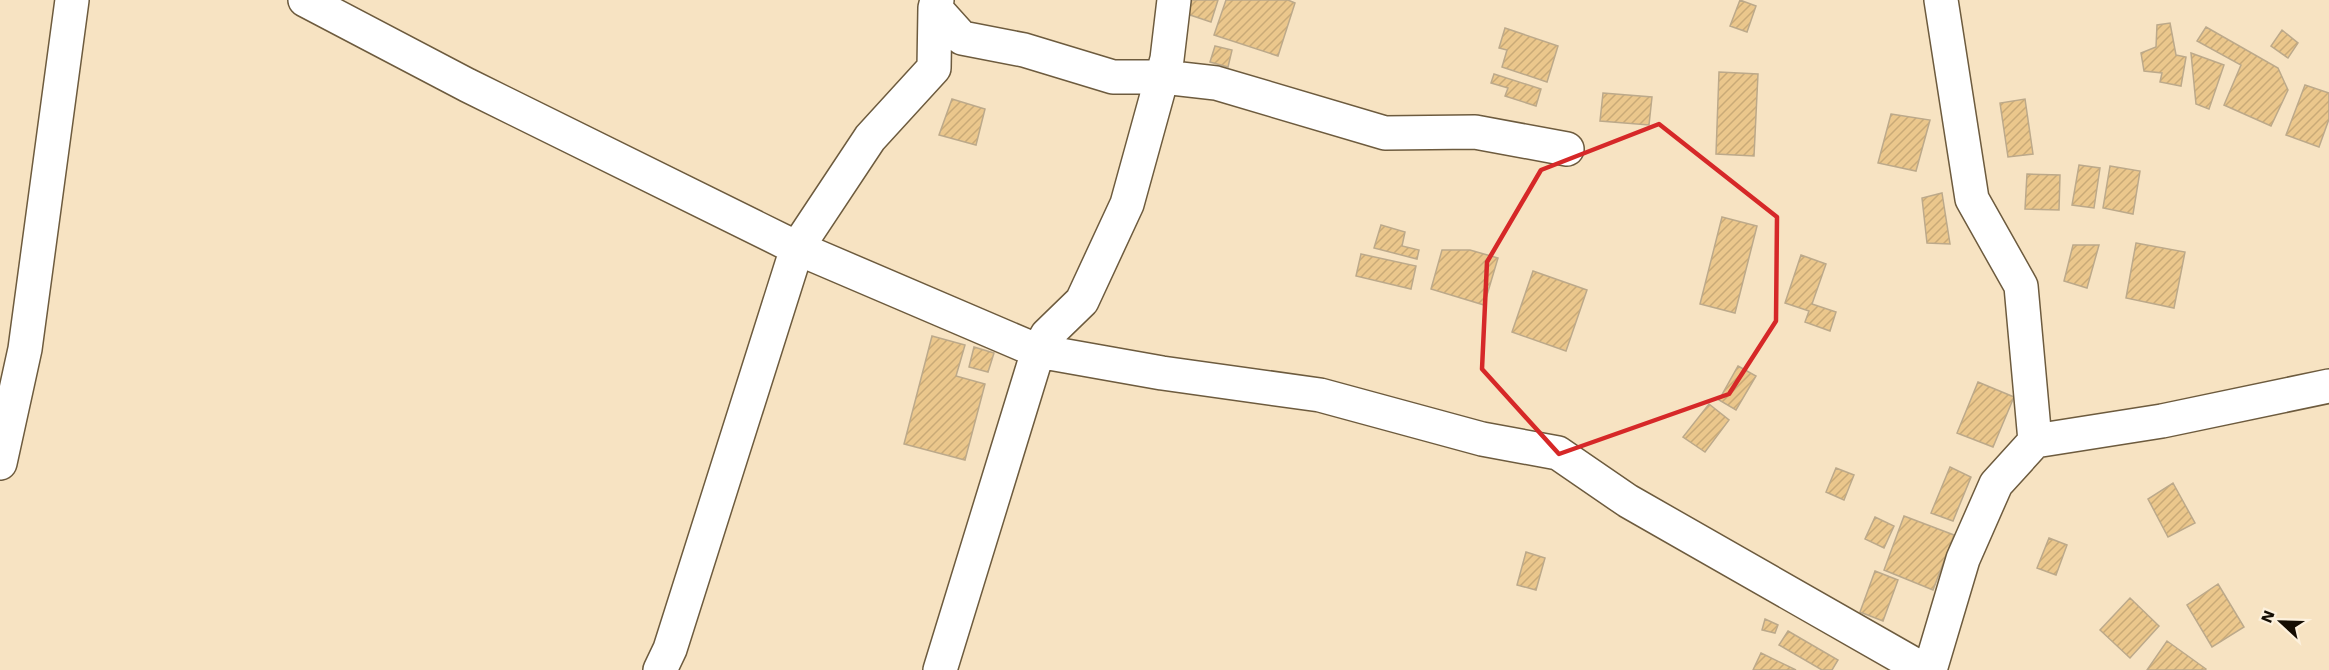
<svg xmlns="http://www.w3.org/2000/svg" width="2329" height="670" font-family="'Work Sans',sans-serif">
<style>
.building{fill:url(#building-hatch);stroke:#bca98a;stroke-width:1.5}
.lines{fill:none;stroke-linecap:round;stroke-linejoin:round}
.minor-casing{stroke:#6d5b3e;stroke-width:36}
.minor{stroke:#fff;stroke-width:33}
.marked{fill:none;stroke:#d62828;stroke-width:4.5;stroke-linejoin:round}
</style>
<defs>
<pattern id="building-hatch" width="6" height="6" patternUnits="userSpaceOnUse" patternTransform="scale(1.5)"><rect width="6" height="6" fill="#ebc78c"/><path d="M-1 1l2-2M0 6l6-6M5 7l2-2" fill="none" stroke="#c9aa77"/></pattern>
</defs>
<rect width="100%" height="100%" fill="#f7e3c2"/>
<path class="building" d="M 1192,0 L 1218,0 L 1211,22 L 1187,14 Z
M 1226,0 L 1288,0 L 1295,3 L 1278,56 L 1214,35 Z
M 1740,0 L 1756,6 L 1747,32 L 1730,26 Z
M 2170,23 L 2176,55 L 2186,57 L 2181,86 L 2160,82 L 2162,73 L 2144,71 L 2141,53 L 2156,47 L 2157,25 Z
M 2206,27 L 2278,68 L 2288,90 L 2271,126 L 2224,105 L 2241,65 L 2197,41 Z
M 1505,28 L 1558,46 L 1547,82 L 1502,67 L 1507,50 L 1499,48 Z
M 2282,30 L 2298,43 L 2288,58 L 2271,46 Z
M 1215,46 L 1232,50 L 1228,67 L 1210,62 Z
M 2191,53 L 2224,65 L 2209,109 L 2196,104 Z
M 1719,72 L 1758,74 L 1754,156 L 1716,154 Z
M 1494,74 L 1541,89 L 1536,106 L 1505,96 L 1508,88 L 1491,83 Z
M 2305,85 L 2329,93 L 2329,119 L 2319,147 L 2286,135 Z
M 1603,93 L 1652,97 L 1649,125 L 1600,121 Z
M 952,99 L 985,109 L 976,145 L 939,135 Z
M 2025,99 L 2033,154 L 2008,157 L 2000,103 Z
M 1891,114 L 1930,120 L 1916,171 L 1878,163 Z
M 2079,165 L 2100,168 L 2094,208 L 2072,205 Z
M 2110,166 L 2140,171 L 2133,214 L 2103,208 Z
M 2027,174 L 2060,175 L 2059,210 L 2025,209 Z
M 1942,193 L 1950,244 L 1927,243 L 1922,198 Z
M 1722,217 L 1757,226 L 1735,313 L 1700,304 Z
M 1381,225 L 1405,232 L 1402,246 L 1419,250 L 1417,259 L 1374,248 Z
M 2136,243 L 2185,252 L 2174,308 L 2126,298 Z
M 2073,245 L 2099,245 L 2087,288 L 2064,281 Z
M 1442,250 L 1470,250 L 1498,258 L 1484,305 L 1431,289 Z
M 1361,254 L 1416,266 L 1411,289 L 1356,276 Z
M 1801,255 L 1826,264 L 1812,304 L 1836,312 L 1830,331 L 1805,322 L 1809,311 L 1785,303 Z
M 1533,271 L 1587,290 L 1566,351 L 1512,332 Z
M 932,336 L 965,345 L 956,376 L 985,384 L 965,460 L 904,444 Z
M 974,347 L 994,353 L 988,372 L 969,367 Z
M 1738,366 L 1756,376 L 1736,410 L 1719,400 Z
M 1978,382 L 2014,397 L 1993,447 L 1957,433 Z
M 1709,404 L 1729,420 L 1705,452 L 1683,437 Z
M 1950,467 L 1971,477 L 1953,521 L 1931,513 Z
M 1836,468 L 1854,475 L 1844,500 L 1826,492 Z
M 2173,483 L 2195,523 L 2168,537 L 2148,499 Z
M 1904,516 L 1954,535 L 1933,590 L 1884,570 Z
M 1875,517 L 1894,526 L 1884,548 L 1865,539 Z
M 2049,538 L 2067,545 L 2056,575 L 2037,568 Z
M 1526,552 L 1545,558 L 1536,590 L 1517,585 Z
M 1875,571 L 1898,580 L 1883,621 L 1860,612 Z
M 2218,584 L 2244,627 L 2212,647 L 2187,605 Z
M 2130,598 L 2159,626 L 2130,658 L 2100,630 Z
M 1765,619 L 1778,625 L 1775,633 L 1762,630 Z
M 1788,631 L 1838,660 L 1832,670 L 1822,670 L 1779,645 Z
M 2167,641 L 2206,669 L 2205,670 L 2147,670 Z
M 1761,653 L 1796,670 L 1753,670 Z"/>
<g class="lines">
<g class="minor-casing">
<path id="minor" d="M 305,0 L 467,85 L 797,248 L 1038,351 L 1162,373 L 1320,395 L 1482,439 L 1558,453 L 1628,501 L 1924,670
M 935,8 L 962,38 L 1024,50 L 1113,77 L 1163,77 L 1216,83 L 1385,133 L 1475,132 L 1567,149
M 2035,441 L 2162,421 L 2329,386
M 0,463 L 25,349 L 72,0
M 660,670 L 670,649 L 797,248 L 870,138 L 934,68 L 935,8 L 937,0
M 940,670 L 1038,351 L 1047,335 L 1082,301 L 1127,204 L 1167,59 L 1174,0
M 1930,670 L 1963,559 L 1996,484 L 2035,441 L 2021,286 L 1972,199 L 1941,0"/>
</g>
<use href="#minor" class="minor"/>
</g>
<path class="marked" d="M 1659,124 L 1777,217 L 1776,321 L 1729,394 L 1559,454 L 1482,369 L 1487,262 L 1541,170 Z"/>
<g transform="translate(2281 622) rotate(292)" stroke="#fdf1dd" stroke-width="4.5" paint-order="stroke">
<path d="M0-4.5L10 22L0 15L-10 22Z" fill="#140d03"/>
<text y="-9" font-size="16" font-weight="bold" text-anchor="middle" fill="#140d03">N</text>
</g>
</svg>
